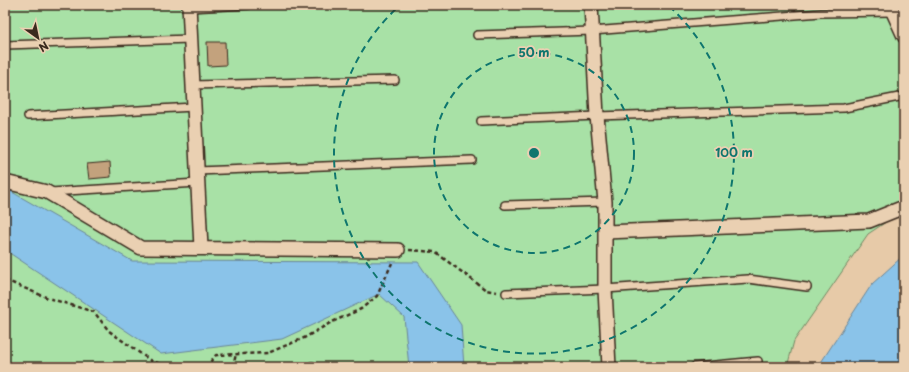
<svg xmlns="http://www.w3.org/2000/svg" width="909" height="372" font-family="'Playpen Sans',sans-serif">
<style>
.green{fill:#a8e1a6;stroke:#728662}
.water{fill:#8ac3e9;stroke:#6a8698}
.building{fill:#c3a27d;stroke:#3b2a1e}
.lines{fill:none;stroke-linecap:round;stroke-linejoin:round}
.lane-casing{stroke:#3b2a1e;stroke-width:10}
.street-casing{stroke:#3b2a1e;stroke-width:16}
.path{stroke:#3b2a1e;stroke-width:2.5;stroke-dasharray:4 3;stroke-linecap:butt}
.lane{stroke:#ead0b2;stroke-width:7}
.street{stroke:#ead0b2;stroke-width:13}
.ring{fill:none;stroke:#0f766e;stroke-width:2;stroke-dasharray:7 5}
.centre{fill:#0f766e;stroke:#ead0b2;stroke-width:2}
.ring-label{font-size:12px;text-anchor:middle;font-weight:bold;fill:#0f766e;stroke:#ead0b2;stroke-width:3.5;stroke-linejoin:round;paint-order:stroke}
</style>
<rect width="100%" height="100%" fill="#e7caa8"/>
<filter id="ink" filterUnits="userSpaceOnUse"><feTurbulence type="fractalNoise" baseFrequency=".025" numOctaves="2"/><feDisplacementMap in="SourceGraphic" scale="8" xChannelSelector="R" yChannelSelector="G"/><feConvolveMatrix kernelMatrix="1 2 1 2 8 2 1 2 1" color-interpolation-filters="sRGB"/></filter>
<g filter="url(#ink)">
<path class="green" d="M 5,5 L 904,5 L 904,210 L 868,234 L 794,341 L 787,367 L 5,367 Z"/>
<path class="water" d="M 5,188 L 132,261 L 418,262 L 461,325 L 464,367 L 409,367 L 404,317 L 379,294 L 282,339 L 161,354 L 5,250 Z
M 904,255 L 904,367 L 818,367 L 872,284 Z"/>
<path class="building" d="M 207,42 L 225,42 L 226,65 L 208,66 Z
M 110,162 L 111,177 L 89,179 L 87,164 Z"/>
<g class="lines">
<g class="lane-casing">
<path id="lane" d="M 189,8 L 248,5
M 477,35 L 592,31 L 821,13 L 893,12
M 5,45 L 191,39
M 193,85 L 395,80
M 28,116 L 194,107
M 481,121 L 597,116 L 844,108 L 904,96
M 197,171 L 472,160
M 50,192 L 198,183
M 505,205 L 605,202
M 506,293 L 605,289 L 748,279 L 807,287
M 312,366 L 312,367
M 694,367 L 758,361"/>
</g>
<g class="street-casing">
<path id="street" d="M 189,5 L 201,248
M 591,5 L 597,116 L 605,202 L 605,289 L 609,367
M 891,5 L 893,12 L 904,36
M 5,182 L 47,192 L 141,248 L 398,250
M 606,232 L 869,221 L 904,207"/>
</g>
<path class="path" d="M 409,250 L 435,252 L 486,290 L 497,292
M 5,280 L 48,298 L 94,312 L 109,331 L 151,361 L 171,367
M 206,367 L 216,355 L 268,353 L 304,338 L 330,323 L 361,309 L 377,296 L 392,263
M 233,367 L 236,354"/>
<use href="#lane" class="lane"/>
<use href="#street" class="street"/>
</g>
</g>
<g class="ring">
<circle cx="534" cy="153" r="100"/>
<path d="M669 6A200 200 0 1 1 399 6"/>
</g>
<circle cx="534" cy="153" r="6" class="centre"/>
<g class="ring-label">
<text x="534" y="57">50 m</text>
<text x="734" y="157">100 m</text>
</g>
<rect width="909" height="372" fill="none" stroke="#ead0b2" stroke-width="20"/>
<rect x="10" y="10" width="889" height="352" fill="none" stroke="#3b2a1e" stroke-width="1.5" filter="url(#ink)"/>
<g transform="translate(38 38) rotate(147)" stroke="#ead0b2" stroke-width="3" paint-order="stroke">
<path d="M0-3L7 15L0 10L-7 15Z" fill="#3b2a1e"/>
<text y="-6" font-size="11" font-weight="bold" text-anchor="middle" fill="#3b2a1e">N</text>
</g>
</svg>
